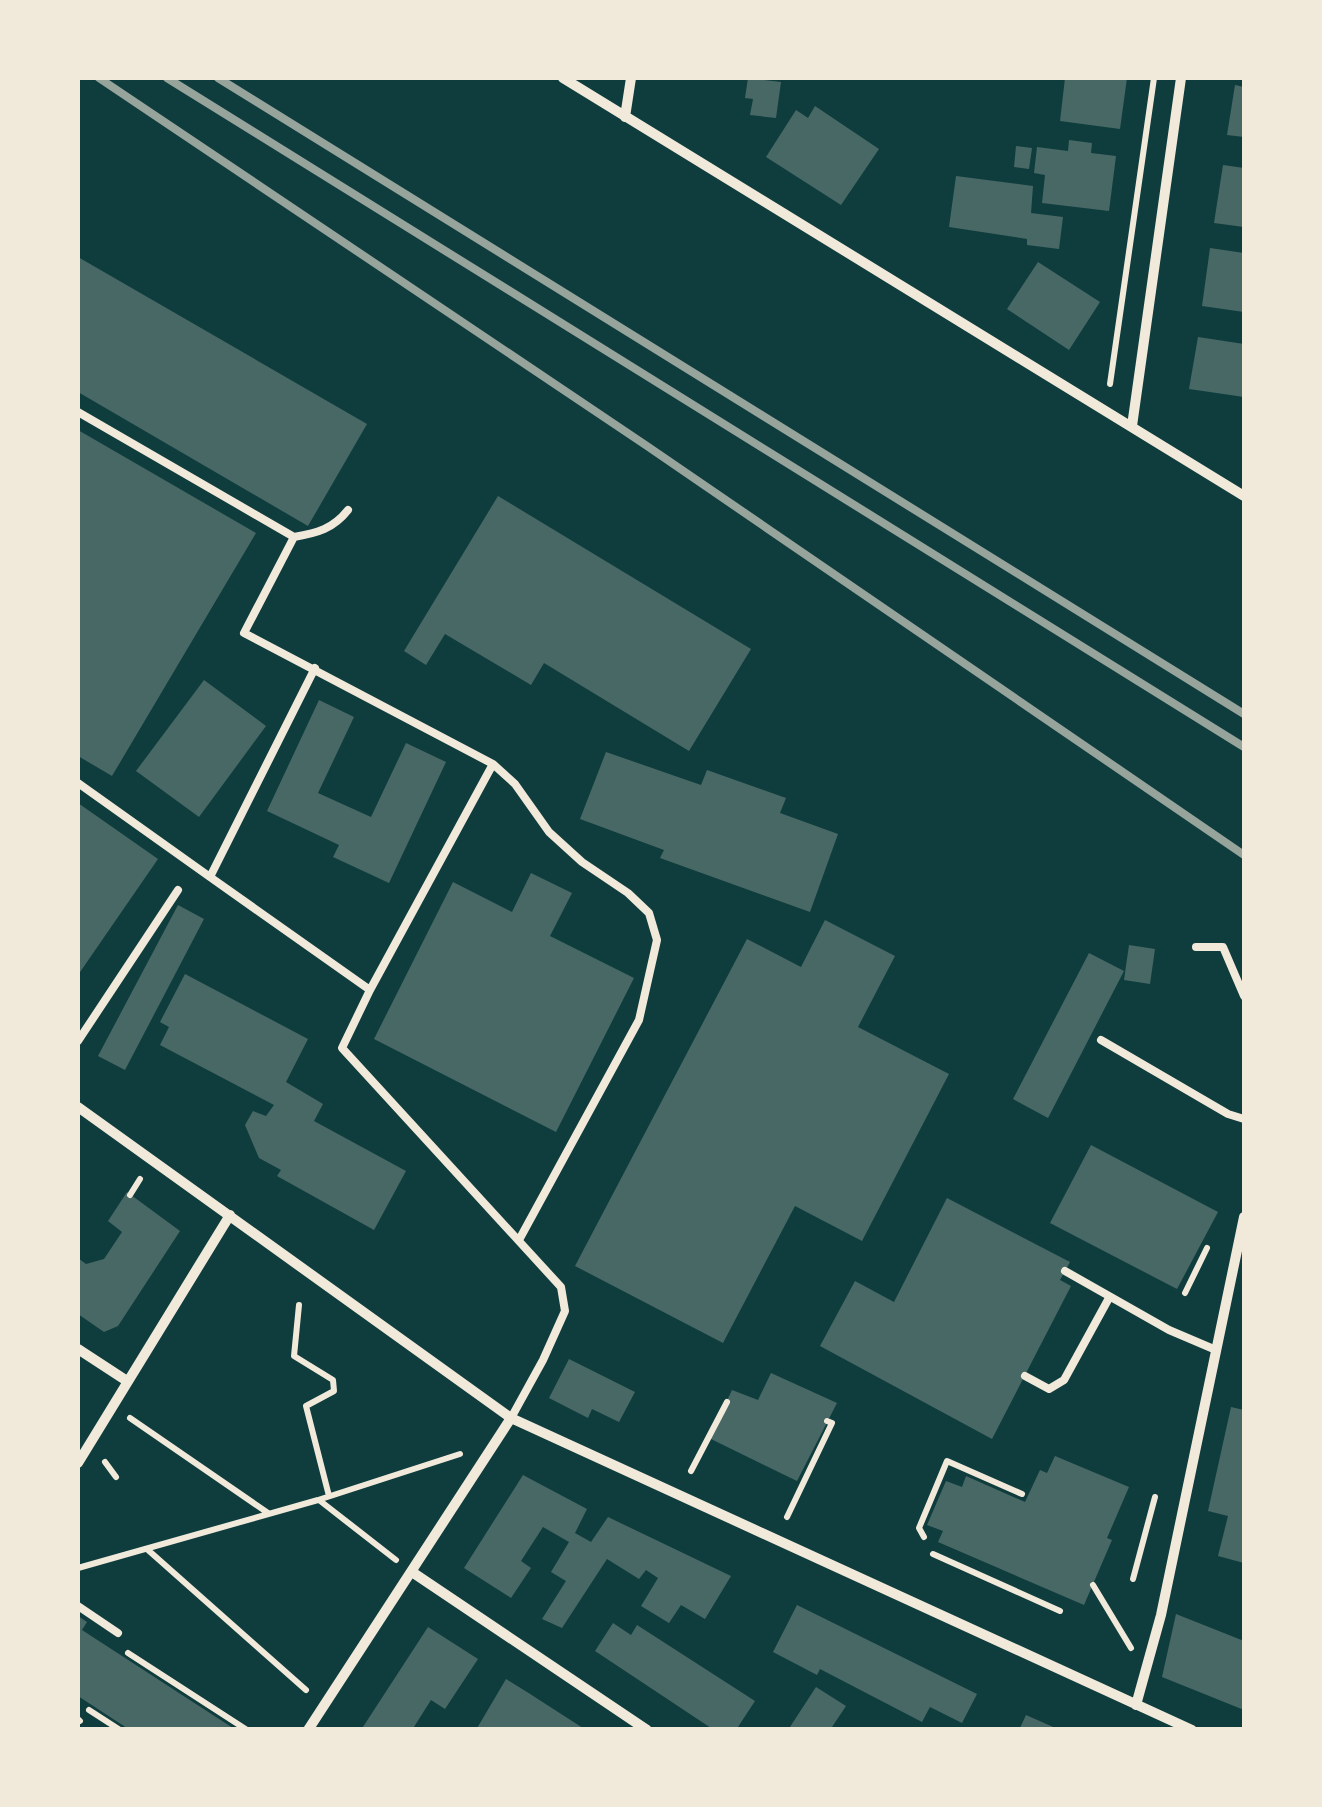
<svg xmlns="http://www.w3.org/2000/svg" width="1322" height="1807" font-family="'Sofia Sans Condensed',sans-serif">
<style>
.building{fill:#486865}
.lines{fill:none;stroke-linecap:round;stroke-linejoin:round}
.path{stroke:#f1e9da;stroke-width:6}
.service{stroke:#f1e9da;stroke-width:8}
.minor{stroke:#f1e9da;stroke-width:10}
.rail{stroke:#97a49c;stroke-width:8}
</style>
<rect width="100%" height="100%" fill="#0f3d3e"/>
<path class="building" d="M 748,78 L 781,82 L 776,118 L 750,115 L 753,99 L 745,98 Z
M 1065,78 L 1127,78 L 1120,129 L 1060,121 Z
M 1235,85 L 1244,87 L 1244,137 L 1227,135 Z
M 815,106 L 879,149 L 841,205 L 766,157 L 796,110 L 808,118 Z
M 1069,140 L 1092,143 L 1091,153 L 1116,156 L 1109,211 L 1042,203 L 1045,175 L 1034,173 L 1037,147 L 1068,151 Z
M 1016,146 L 1032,148 L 1029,169 L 1014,167 Z
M 1223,165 L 1244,168 L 1244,227 L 1214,223 Z
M 956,176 L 1033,186 L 1031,213 L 1063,217 L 1059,249 L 1027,245 L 1027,239 L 949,227 Z
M 1210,248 L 1244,253 L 1244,312 L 1202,306 Z
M 78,257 L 367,424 L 308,526 L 78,392 Z
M 1038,262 L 1100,302 L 1069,350 L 1007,309 Z
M 1198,337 L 1244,344 L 1244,397 L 1189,389 Z
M 78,430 L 256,533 L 112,776 L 78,756 Z
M 498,496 L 751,649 L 689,751 L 544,663 L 531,685 L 445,634 L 426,665 L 404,651 Z
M 204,680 L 266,726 L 199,817 L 136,771 Z
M 319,700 L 354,717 L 318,793 L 371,817 L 406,743 L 446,762 L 389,883 L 333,857 L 339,845 L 267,811 Z
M 606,752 L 701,785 L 707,770 L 786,798 L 780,813 L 838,834 L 810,912 L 660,858 L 664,850 L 580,819 Z
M 78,803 L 158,859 L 78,975 Z
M 531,873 L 572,893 L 550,936 L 634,978 L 556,1132 L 374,1039 L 453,882 L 512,912 Z
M 178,905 L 204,919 L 125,1070 L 98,1056 Z
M 825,920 L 895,956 L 858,1027 L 949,1074 L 862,1241 L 795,1206 L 723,1343 L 575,1266 L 747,939 L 801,967 Z
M 1129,945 L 1155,949 L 1150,984 L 1124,980 Z
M 1089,953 L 1124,971 L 1048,1118 L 1013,1099 Z
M 185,974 L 308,1039 L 286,1082 L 323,1104 L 314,1121 L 406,1171 L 374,1230 L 277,1176 L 281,1170 L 259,1158 L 245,1125 L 253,1111 L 266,1116 L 274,1105 L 160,1045 L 169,1027 L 160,1022 Z
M 1091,1145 L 1218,1212 L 1177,1289 L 1050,1223 Z
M 127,1192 L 180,1231 L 118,1326 L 104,1332 L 78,1314 L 78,1258 L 86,1264 L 104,1259 L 122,1232 L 108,1221 Z
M 947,1198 L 1070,1262 L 1060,1280 L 1071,1286 L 992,1439 L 820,1346 L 855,1281 L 894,1302 Z
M 569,1359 L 635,1392 L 619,1422 L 592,1409 L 588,1418 L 549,1398 Z
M 771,1373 L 837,1403 L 797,1481 L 709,1438 L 732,1390 L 758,1400 Z
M 1231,1407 L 1244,1410 L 1244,1563 L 1218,1556 L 1228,1516 L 1208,1511 Z
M 1055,1456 L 1129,1487 L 1107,1538 L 1112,1540 L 1084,1605 L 938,1542 L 943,1531 L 927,1525 L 946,1481 L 962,1487 L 966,1476 L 1025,1502 L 1040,1470 L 1047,1473 Z
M 523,1475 L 587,1509 L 575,1533 L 591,1542 L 608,1517 L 731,1576 L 705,1619 L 681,1605 L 669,1623 L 641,1606 L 658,1578 L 646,1570 L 639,1579 L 607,1559 L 562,1628 L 542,1619 L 566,1581 L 551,1572 L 569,1542 L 543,1527 L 521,1561 L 531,1568 L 511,1598 L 464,1568 Z
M 797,1605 L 977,1694 L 962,1723 L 930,1707 L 922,1722 L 820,1669 L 817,1675 L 773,1652 Z
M 1176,1614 L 1244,1641 L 1244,1710 L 1162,1677 Z
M 78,1616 L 87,1622 L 82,1630 L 236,1730 L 130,1730 L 78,1696 Z
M 613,1623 L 631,1635 L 637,1625 L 755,1701 L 736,1730 L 714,1730 L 595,1651 Z
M 428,1627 L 478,1659 L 445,1709 L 431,1700 L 412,1730 L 361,1730 Z
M 506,1679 L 527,1692 L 586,1730 L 476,1730 Z
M 816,1687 L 846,1706 L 830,1730 L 788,1730 Z
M 1026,1715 L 1060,1730 L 1019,1730 Z"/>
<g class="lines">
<path class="path" d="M 1110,384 L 1154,78
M 130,1195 L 140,1179
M 1185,1293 L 1207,1248
M 299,1305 L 294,1356 L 333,1380 L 334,1391 L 306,1406 L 329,1496
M 130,1418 L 268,1513
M 105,1462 L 116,1477
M 691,1471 L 727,1402
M 319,1500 L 396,1560
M 787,1517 L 832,1423 L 827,1421
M 924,1537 L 919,1528 L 947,1461 L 1022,1494
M 148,1550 L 306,1690
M 933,1554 L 1060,1611
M 78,1568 L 318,1500 L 460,1454
M 1133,1579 L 1155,1497
M 1093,1585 L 1131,1648
M 128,1653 L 247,1730
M 89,1710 L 120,1730
M 78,1719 L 80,1721"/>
<path class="service" d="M 78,412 L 294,537 L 244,633 L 493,764 L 515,784 L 549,832 L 582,862 L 628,893 L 649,913 L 657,940 L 639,1020 L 519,1240
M 294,537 C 317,533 333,529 348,510
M 315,668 L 210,877 L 370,990
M 493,764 L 370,990 L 342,1048 L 561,1287 L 565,1311 L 543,1360 L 511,1418
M 78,783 L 210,877
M 1196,947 L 1223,947 L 1244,996
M 1101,1040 L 1228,1114 L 1244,1119
M 78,1041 L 178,890
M 1065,1271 L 1169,1330 L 1216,1350
M 1025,1376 L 1049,1389 L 1064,1380 L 1109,1298
M 78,1606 L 118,1633"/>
<path class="minor" d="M 563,78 L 1244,496
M 625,117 L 631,78
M 1132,426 L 1181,78
M 78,1107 L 511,1418 L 1192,1730
M 78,1349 L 127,1381
M 78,1463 L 230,1215
M 412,1572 L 647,1730
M 1136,1705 L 1161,1615 L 1244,1217
M 308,1730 L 511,1418"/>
<path class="rail" d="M 99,78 L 647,446 L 1244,855
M 167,78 L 1244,747
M 218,78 L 1244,714"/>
</g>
<rect width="1322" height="1807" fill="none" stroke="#f1e9da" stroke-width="160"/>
</svg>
